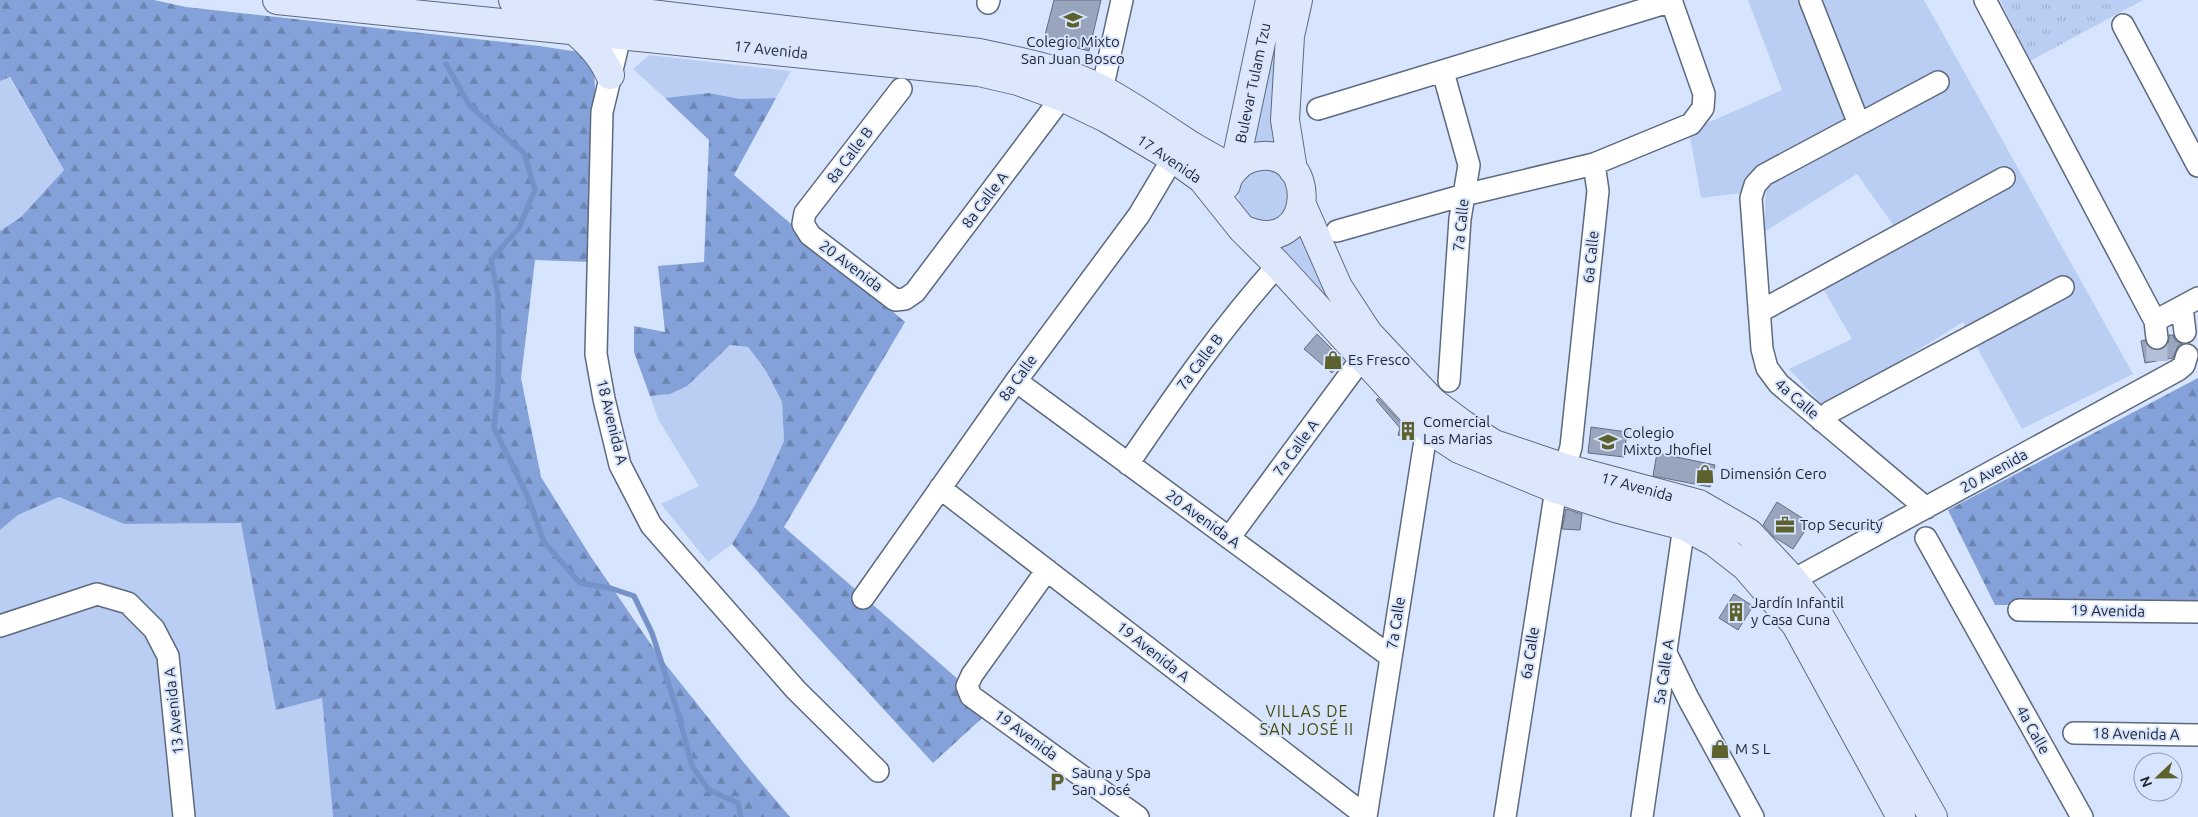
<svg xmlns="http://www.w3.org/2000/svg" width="2198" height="817" font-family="Ubuntu,sans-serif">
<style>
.grass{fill:#bacef3}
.forest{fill:url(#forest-firs)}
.park{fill:url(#park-tufts)}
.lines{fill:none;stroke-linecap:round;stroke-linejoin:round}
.stream{stroke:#7592c8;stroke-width:5.5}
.building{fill:#98a5bd;stroke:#616e84}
.minor-tunnel{stroke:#b2bed5;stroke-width:21;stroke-dasharray:21 11;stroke-linecap:butt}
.minor-casing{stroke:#5d697f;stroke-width:24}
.secondary-casing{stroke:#5d697f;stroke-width:30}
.minor{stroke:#fff;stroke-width:21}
.secondary{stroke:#dce7fc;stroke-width:28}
.labels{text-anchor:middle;stroke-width:4;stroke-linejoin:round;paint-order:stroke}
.poi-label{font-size:15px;fill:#222731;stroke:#d6e4fe;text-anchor:start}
.street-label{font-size:15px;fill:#222731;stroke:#d6e4fe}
.neighbourhood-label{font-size:16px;letter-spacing:1px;fill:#484b0e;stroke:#d6e4fe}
</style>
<defs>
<pattern id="forest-firs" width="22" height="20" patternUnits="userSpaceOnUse" patternTransform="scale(1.25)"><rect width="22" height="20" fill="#84a2d9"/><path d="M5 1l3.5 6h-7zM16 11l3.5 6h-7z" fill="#6c84b1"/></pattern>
<pattern id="park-tufts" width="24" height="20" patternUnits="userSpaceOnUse" patternTransform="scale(1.25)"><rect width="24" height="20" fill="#bacef3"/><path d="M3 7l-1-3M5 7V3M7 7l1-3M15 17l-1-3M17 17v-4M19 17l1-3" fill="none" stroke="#a0b1d1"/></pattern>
</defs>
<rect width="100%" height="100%" fill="#d6e4fe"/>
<path class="grass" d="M 1748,0 L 1924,0 L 2133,374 L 2022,429 L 1963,322 L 1825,408 L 1789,369 L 1852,339 L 1817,278 L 1901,236 L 1857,174 L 1764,232 L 1766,190 L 1701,198 L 1689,131 L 1782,90 Z
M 1276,3 L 1285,157 L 1247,156 Z
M 649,55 L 791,71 L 776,98 L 740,99 L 709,93 L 665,98 L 633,69 Z
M 9,77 L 64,170 L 21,217 L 0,231 L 0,81 Z
M 1257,170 C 1279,171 1281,172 1291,191 L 1283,216 C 1278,218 1273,221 1268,222 C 1242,227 1223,186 1257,170 Z
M 1300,221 L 1362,344 L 1269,238 Z
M 730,345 L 748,347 L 765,369 L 782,402 L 784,441 L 755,505 L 732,544 L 708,562 L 661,504 L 699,486 L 658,419 L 650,396 L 670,394 Z
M 59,497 L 124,524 L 242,523 L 276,709 L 322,698 L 333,817 L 0,817 L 0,530 L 18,515 Z"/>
<path class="forest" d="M 0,0 L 154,0 L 186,7 L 539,46 L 586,53 L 594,71 L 595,88 L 590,262 L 535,260 L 521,378 L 541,477 L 591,557 L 659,656 L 745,764 L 790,817 L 333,817 L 322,698 L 276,710 L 241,523 L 124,524 L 59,497 L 18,515 L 0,530 L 0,231 L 21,217 L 64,170 L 10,77 L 0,81 Z
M 709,93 L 740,99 L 776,98 L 734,175 L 905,322 L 784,527 L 992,709 L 933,763 L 732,544 L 755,505 L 784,441 L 782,402 L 765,369 L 748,347 L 730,345 L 687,386 L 670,394 L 650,396 L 634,352 L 634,326 L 665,332 L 658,266 L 704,262 L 709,140 L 665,98 Z
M 2198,378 L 2198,604 L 1995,605 L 1948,510 Z"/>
<path class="park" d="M 2000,0 L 2143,0 L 2030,61 Z"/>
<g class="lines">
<path class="stream" d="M 446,64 L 470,106 L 524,153 L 535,190 L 519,228 L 491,260 L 498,295 L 499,340 L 498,388 L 494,428 L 528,497 L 544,542 L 580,583 L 610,588 L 634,596 L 652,633 L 679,716 L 692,766 L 709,790 L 738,803 L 741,817"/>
</g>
<path class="building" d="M 1054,0 L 1101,0 L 1089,51 L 1044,39 Z
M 1317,334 L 1343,360 L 1332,373 L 1304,349 Z
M 2169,335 L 2173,335 L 2175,340 L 2182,344 L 2178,346 L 2173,358 L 2145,363 L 2141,341 L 2145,340 L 2152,349 L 2159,350 L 2168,343 Z
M 1378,398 L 1413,436 L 1413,439 L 1398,435 L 1400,428 L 1376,400 Z
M 1591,427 L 1627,432 L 1624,457 L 1588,453 Z
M 1657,453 L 1715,465 L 1710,487 L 1653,476 Z
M 1777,502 L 1810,523 L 1793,549 L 1774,537 L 1763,525 Z
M 1566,509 L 1582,514 L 1580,530 L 1562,529 Z
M 1734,594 L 1753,606 L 1738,630 L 1719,618 Z"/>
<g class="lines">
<path class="minor-tunnel" d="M 2157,361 L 2157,338"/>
<g class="minor-casing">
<path id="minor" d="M 1810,0 L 1859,124
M 1985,0 L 2155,321 L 2157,338
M 988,3 L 989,0
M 624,20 L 602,112 L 596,354 L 604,399 L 620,465 L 651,525 L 796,690 L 878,771
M 2123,25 L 2198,166
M 1443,72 L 1469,165 L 1460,219 L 1449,381
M 901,89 L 805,213 L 803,224 L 810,235 L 895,300 L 905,299 L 915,292 L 1062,97
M 1102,90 L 1122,0
M 1318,109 L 1672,1
M 1337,231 L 1464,195 L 1594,164 L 1691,124 L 1703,108 L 1704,94 L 1671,0
M 2182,307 L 2185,332
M 1759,312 L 2004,178
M 2155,321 L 2198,298
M 1016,381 L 1391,657
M 1822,421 L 1830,412 L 2063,287
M 1128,464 C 1175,395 1222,327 1278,265
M 1565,468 L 1571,447 L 1598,191 L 1594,164
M 940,488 L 1366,816
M 1926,508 L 1779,384 L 1767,368 L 1762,349 L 1751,198 L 1755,185 L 1764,175 L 1938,82
M 1229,538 L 1362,358
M 1926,538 L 2082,817
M 1047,570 L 972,675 L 967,686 L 971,696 L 1138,817
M 1793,580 L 2178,370 L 2184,365 L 2187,355
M 863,598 L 1016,381 L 1139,215 L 1173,158
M 2019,610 L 2198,612
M 0,626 L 97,594 L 128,603 L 154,629 L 168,656 L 184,817
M 1667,655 L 1688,698 L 1753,817
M 2074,733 L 2198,735
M 1366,817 L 1427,428
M 1505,817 L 1556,489
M 1642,817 L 1684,526"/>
</g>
<g class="secondary-casing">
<path id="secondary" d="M 277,0 L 979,72 L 1018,81 L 1062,97 L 1106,118 L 1173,158 L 1202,179 L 1242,229 L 1278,265 L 1427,428 L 1459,449 L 1556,489 L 1615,508 L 1684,526 L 1714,542 L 1746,567 L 1796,625 L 1901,817
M 513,0 L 626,11 L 979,53 C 1022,62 1065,70 1103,90 C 1131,105 1155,122 1181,139 C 1198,151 1216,159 1234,170
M 574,30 C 590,44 602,56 610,75
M 1237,167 L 1238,151 L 1270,0
M 1293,170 L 1285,120 L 1290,36 L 1298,0
M 1226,185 C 1228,173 1239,162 1251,158 C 1321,138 1319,263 1242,229
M 1302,205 L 1338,287 L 1368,333 L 1433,402 L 1464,425 L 1494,444 L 1565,468 L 1699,504 L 1749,533 L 1793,580 L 1815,608 L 1933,817"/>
</g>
<use href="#minor" class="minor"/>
<use href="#secondary" class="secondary"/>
</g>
<defs>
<g id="school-bare" transform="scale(1.5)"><path d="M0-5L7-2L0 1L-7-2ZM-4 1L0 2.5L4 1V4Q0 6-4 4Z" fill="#5d612e" stroke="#d6e4fe" stroke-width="2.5" paint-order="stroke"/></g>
<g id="shop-bare" transform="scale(1.5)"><path d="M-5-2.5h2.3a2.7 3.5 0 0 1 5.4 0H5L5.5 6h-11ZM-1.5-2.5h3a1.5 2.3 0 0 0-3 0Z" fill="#5d612e" stroke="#d6e4fe" stroke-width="2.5" paint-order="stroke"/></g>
<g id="building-bare" transform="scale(1.5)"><path d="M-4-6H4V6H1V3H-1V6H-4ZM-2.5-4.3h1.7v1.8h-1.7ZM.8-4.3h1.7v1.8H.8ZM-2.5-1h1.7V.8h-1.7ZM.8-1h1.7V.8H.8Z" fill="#5d612e" stroke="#d6e4fe" stroke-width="2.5" paint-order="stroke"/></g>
<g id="office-bare" transform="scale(1.5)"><path d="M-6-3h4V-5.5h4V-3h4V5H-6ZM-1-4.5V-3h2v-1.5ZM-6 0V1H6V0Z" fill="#5d612e" stroke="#d6e4fe" stroke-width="2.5" paint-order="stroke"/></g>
<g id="parking-bare" transform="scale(1.5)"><path d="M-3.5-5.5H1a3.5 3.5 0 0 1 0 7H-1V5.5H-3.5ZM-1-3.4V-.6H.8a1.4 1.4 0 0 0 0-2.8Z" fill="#5d612e" stroke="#d6e4fe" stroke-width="2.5" paint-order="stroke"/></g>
</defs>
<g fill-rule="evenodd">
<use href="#school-bare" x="1073" y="20"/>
<use href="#shop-bare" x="1333" y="360"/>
<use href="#building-bare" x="1408" y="431"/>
<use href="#school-bare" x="1608" y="442"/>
<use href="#shop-bare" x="1705" y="474"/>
<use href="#office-bare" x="1785" y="525"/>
<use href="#building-bare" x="1736" y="612"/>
<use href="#shop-bare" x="1720" y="749"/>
<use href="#parking-bare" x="1057" y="782"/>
</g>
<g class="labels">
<g class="poi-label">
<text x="1073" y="47" text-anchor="middle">Colegio Mixto<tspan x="1073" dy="17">San Juan Bosco</tspan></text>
<text x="1348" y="365">Es Fresco</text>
<text x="1423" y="427">Comercial<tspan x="1423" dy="17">Las Marias</tspan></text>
<text x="1623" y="438">Colegio<tspan x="1623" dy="17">Mixto Jhofiel</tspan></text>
<text x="1720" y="479">Dimensión Cero</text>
<text x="1800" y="530">Top Security</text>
<text x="1751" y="608">Jardín Infantil<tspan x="1751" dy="17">y Casa Cuna</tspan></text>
<text x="1735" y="754">M S L</text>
<text x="1072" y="778">Sauna y Spa<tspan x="1072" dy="17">San José</tspan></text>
</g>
<g class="street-label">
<text transform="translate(771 50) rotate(6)" y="5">17 Avenida</text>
<text transform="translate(1253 83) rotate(-78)" y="5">Bulevar Tulam Tzu</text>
<text transform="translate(850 155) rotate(-53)" y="5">8a Calle B</text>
<text transform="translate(1169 159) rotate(34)" y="5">17 Avenida</text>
<text transform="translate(985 200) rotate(-53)" y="5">8a Calle A</text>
<text transform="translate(1461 225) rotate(-84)" y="5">7a Calle</text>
<text transform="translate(1591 257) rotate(-84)" y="5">6a Calle</text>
<text transform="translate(851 266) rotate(37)" y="5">20 Avenida</text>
<text transform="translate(1200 362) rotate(-53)" y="5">7a Calle B</text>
<text transform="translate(1018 378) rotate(-54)" y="5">8a Calle</text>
<text transform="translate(1797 399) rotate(41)" y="5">4a Calle</text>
<text transform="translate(612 422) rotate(76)" y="5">18 Avenida A</text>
<text transform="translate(1296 448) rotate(-54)" y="5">7a Calle A</text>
<text transform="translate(1994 471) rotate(-29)" y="5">20 Avenida</text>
<text transform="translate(1637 487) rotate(15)" y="5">17 Avenida</text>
<text transform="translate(1203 519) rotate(36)" y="5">20 Avenida A</text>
<text transform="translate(2108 611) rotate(1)" y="5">19 Avenida</text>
<text transform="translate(1396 623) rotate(-81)" y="5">7a Calle</text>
<text transform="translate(1153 652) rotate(38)" y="5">19 Avenida A</text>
<text transform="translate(1530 653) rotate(-81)" y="5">6a Calle</text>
<text transform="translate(1664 672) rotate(-82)" y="5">5a Calle A</text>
<text transform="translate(174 711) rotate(-96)" y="5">13 Avenida A</text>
<text transform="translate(2033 730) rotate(61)" y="5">4a Calle</text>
<text transform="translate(2136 734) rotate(1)" y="5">18 Avenida A</text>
<text transform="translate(1026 735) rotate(36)" y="5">19 Avenida</text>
</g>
<g class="neighbourhood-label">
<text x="1307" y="717">VILLAS DE<tspan x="1307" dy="18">SAN JOSÉ II</tspan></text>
</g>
</g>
<g transform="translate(2158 777) rotate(248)"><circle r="24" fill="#d6e4fe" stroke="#8e98ac"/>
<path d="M0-4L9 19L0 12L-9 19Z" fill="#5d612e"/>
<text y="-8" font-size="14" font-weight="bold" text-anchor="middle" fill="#222731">N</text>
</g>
</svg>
